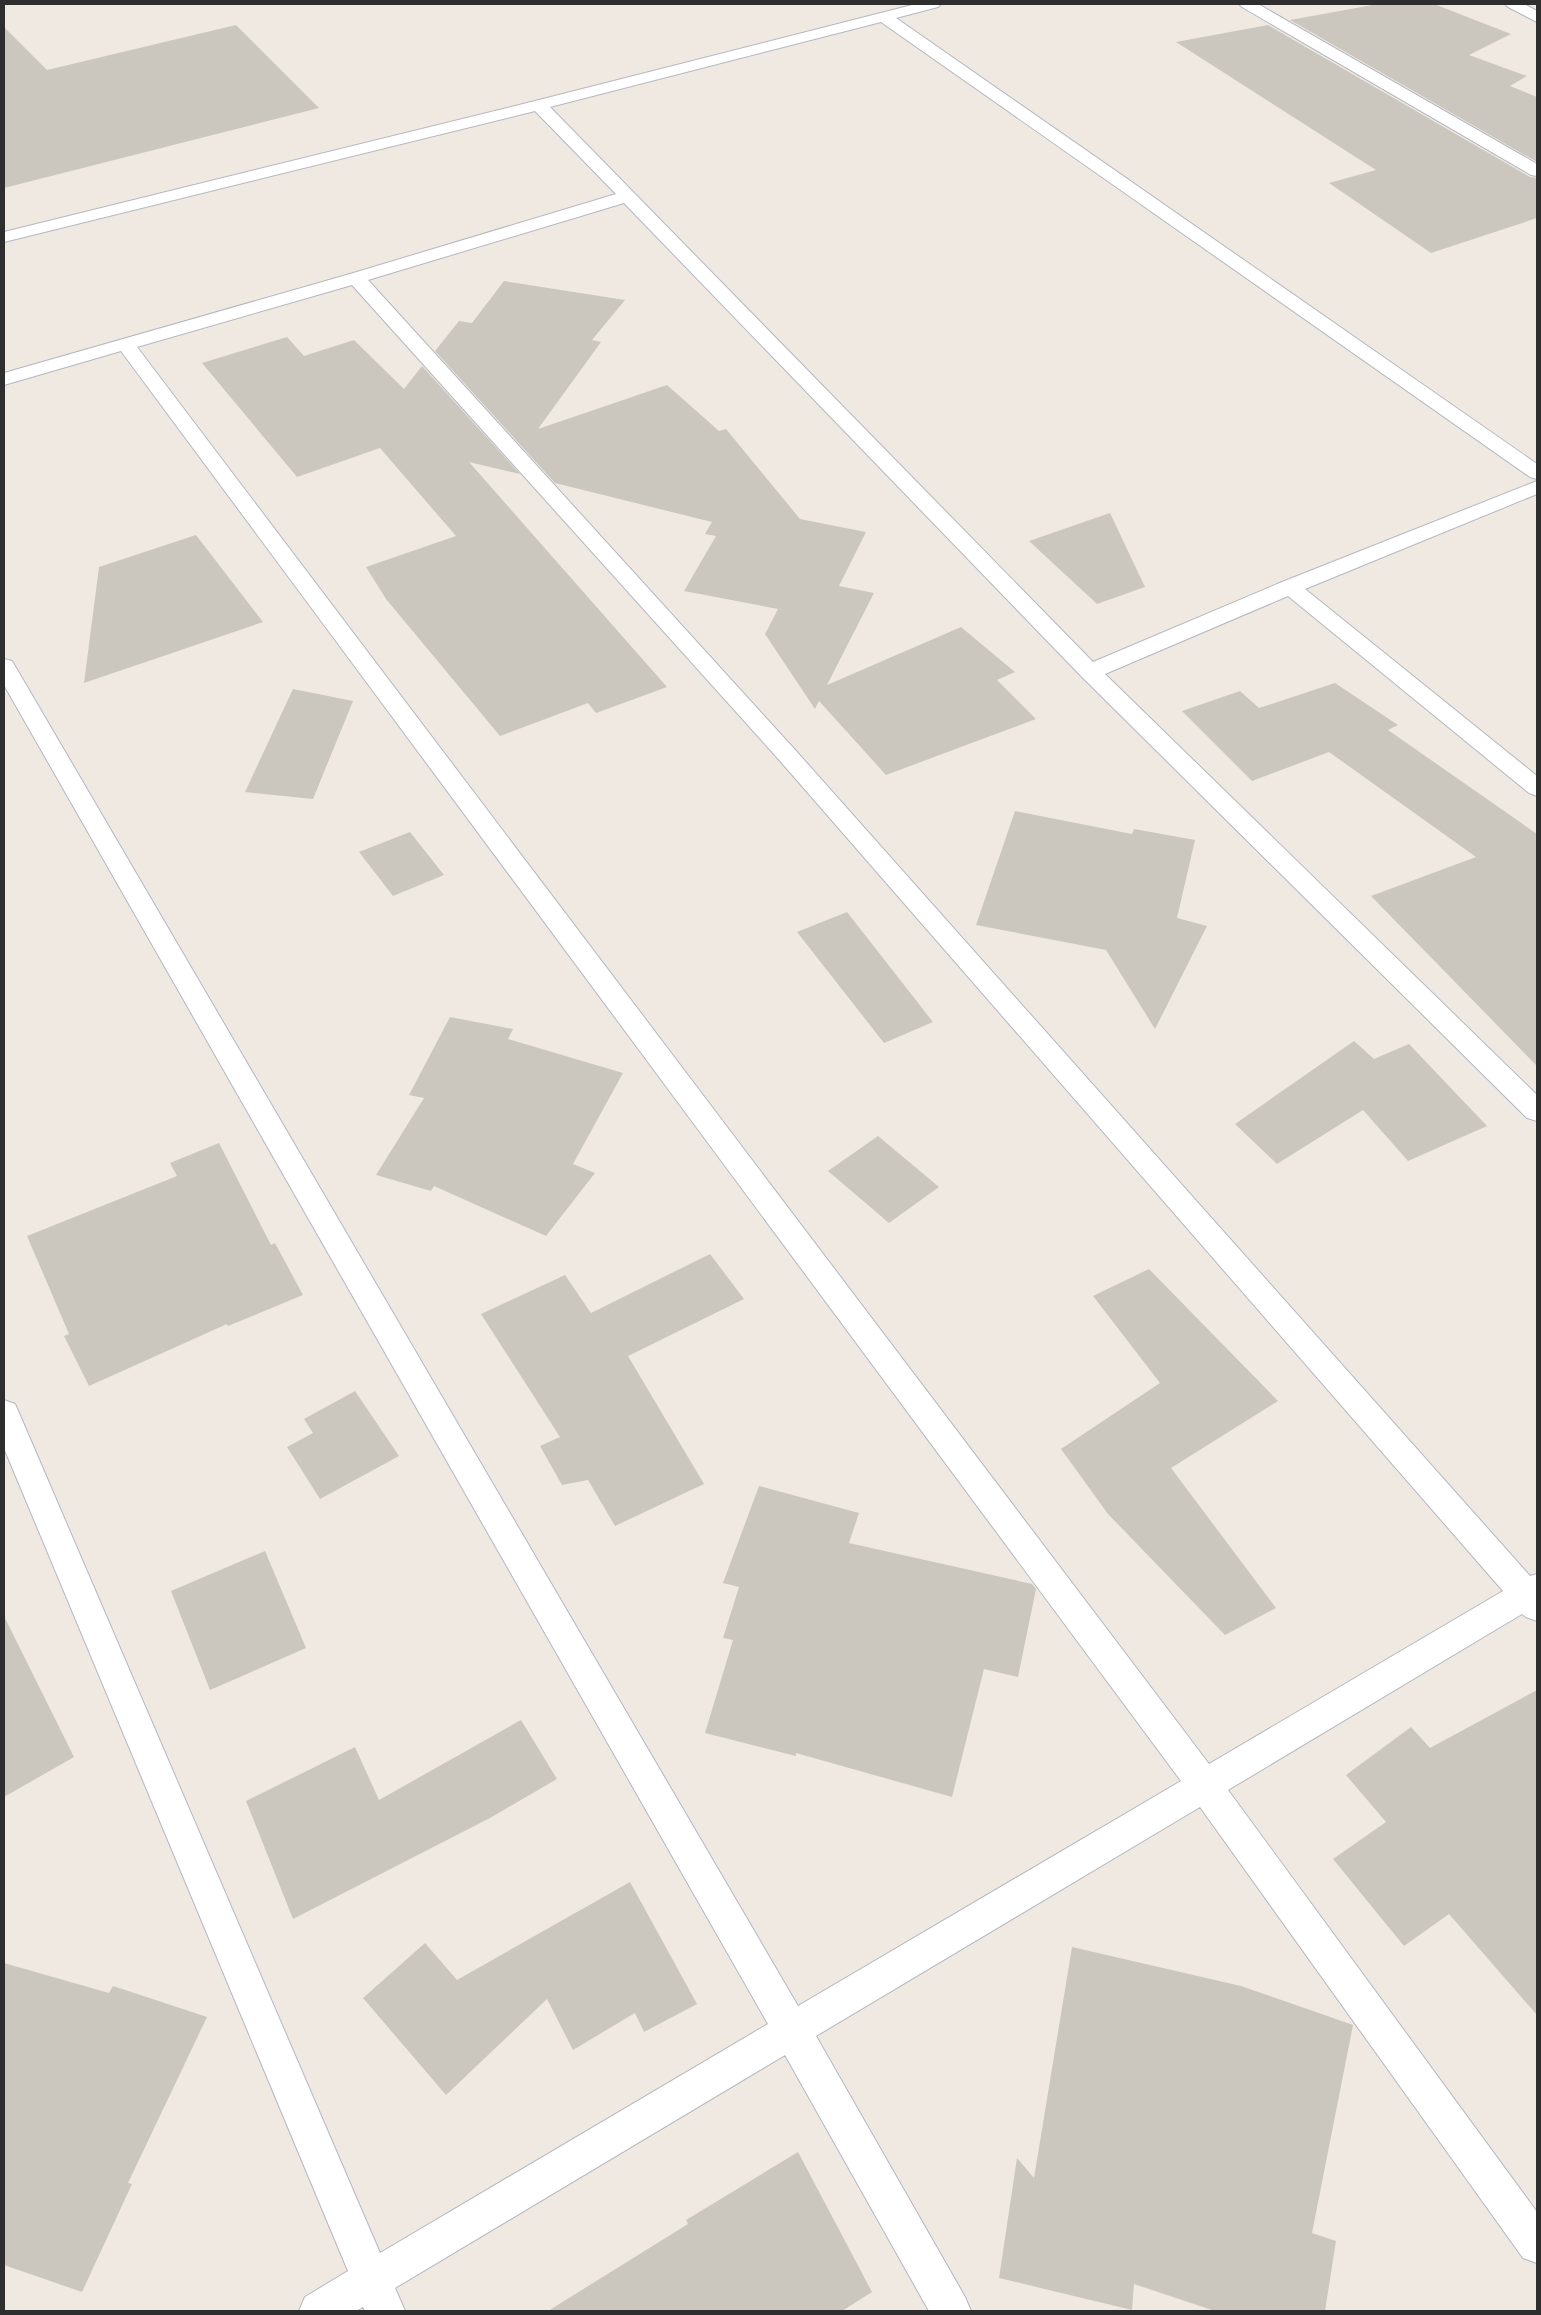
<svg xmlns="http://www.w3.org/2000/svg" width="1541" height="2315" font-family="'Public Sans',sans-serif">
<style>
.building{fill:#cbc7bf}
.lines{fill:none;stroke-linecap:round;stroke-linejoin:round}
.minor-casing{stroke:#b4b7c1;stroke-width:2}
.minor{fill:#fff;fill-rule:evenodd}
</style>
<rect width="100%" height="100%" fill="#efe9e1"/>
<path class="building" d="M 1378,4 L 1434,4 L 1511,34 L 1469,55 L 1527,76 L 1510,86 L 1537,97 L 1537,162 L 1290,20 Z
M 236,25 L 319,108 L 4,188 L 4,27 L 47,70 Z
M 1268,25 L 1530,177 L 1537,178 L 1537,218 L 1431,253 L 1329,183 L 1376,170 L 1176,42 Z
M 504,281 L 625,300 L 592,340 L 601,342 L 538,429 L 667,385 L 719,431 L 726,429 L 800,519 L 866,532 L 839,586 L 874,593 L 827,685 L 961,627 L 1015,672 L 997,680 L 1036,719 L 886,775 L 819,701 L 815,709 L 765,634 L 778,609 L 684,591 L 716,536 L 705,534 L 712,522 L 555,483 L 435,351 L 459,321 L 472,323 Z
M 287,337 L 304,356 L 354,340 L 404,389 L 422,366 L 520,474 L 469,462 L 667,687 L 596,713 L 588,703 L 500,736 L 386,599 L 366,567 L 456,536 L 380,448 L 297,477 L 202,363 Z
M 1110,513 L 1145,587 L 1097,604 L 1029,541 Z
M 196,535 L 263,622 L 84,683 L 99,567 Z
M 1335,683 L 1398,725 L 1388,730 L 1537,834 L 1537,1066 L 1371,896 L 1476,857 L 1329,752 L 1252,781 L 1182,711 L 1240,691 L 1259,708 Z
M 293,689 L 353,701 L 313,799 L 245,792 Z
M 1015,811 L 1132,834 L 1134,829 L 1195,840 L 1177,918 L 1207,926 L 1155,1029 L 1106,950 L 976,925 Z
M 410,832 L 444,875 L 393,896 L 359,852 Z
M 847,912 L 933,1022 L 884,1043 L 797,932 Z
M 450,1017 L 513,1029 L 508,1039 L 623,1073 L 573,1164 L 595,1173 L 546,1236 L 434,1186 L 431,1191 L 376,1175 L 424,1098 L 409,1095 Z
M 1354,1041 L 1374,1059 L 1409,1044 L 1487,1126 L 1408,1161 L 1363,1110 L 1277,1164 L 1235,1124 Z
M 878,1136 L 939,1187 L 889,1223 L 828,1171 Z
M 219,1143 L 271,1245 L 275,1243 L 303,1295 L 228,1326 L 227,1324 L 89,1386 L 64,1336 L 69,1334 L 27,1236 L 177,1176 L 170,1163 Z
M 710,1254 L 744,1299 L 628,1356 L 704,1484 L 615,1526 L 588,1480 L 562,1485 L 540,1446 L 560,1437 L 481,1314 L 565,1275 L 591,1313 Z
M 1149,1269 L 1278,1401 L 1171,1468 L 1276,1608 L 1225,1635 L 1108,1514 L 1061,1449 L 1160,1383 L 1093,1296 Z
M 355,1391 L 399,1456 L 320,1499 L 287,1447 L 313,1433 L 304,1419 Z
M 759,1486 L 859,1513 L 849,1543 L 1032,1584 L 1036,1589 L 1018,1677 L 984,1669 L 952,1797 L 796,1753 L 796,1756 L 705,1733 L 733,1640 L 723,1638 L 739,1587 L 723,1583 Z
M 265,1551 L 306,1648 L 210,1690 L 171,1591 Z
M 4,1616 L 74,1757 L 4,1797 Z
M 1537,1690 L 1537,2015 L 1449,1914 L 1404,1946 L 1333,1859 L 1386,1822 L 1346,1775 L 1411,1727 L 1430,1748 Z
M 521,1720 L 557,1779 L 490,1818 L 293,1919 L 246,1801 L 355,1747 L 379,1800 Z
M 630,1882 L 697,2004 L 644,2032 L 635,2013 L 573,2050 L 547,1999 L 446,2095 L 363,1998 L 425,1943 L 457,1980 Z
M 1072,1947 L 1241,1986 L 1353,2025 L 1312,2233 L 1336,2241 L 1325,2311 L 1215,2311 L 1134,2284 L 1132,2310 L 999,2278 L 1017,2158 L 1034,2178 Z
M 4,1963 L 109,1993 L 113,1986 L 207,2017 L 128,2183 L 132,2184 L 82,2292 L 4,2265 Z
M 798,2152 L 872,2292 L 842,2311 L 548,2311 L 688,2224 L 686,2220 Z"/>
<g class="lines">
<g class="minor-casing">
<path id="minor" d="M 916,4 L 941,4 L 938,7 L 896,18 L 1537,464 L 1537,479 L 1530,477 L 881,22 L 550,107 L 1093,662 L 1282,582 L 1537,481 L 1537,494 L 1305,589 L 1537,776 L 1537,796 L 1529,793 L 1288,596 L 1105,674 L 1537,1095 L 1537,1121 L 1527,1118 L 1082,677 L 624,203 L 368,280 L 797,752 L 1530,1576 L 1537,1574 L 1537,1621 L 1526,1617 L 1522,1614 L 1228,1790 L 1537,2212 L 1537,2263 L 1523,2258 L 1200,1807 L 816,2036 L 965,2297 L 971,2311 L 929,2311 L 785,2055 L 395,2288 L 405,2311 L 365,2311 L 363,2307 L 356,2311 L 299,2311 L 305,2297 L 348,2271 L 4,1448 L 4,1400 L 15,1404 L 19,1413 L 380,2253 L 768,2024 L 4,685 L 4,659 L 12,661 L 15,666 L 798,2006 L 1181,1781 L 121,351 L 4,385 L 4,373 L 350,274 L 616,194 L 535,111 L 4,242 L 4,232 L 535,101 ZM 352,285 L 781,762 L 1503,1591 L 1209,1764 L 137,347 Z
M 1239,4 L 1258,4 L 1537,164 L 1537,176 L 1531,175 L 1242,7 Z
M 1505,4 L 1524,4 L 1537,11 L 1537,22 L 1508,7 Z"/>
</g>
<use href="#minor" class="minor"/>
</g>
<rect width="1541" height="2315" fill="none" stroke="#2e2e2e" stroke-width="10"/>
</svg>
